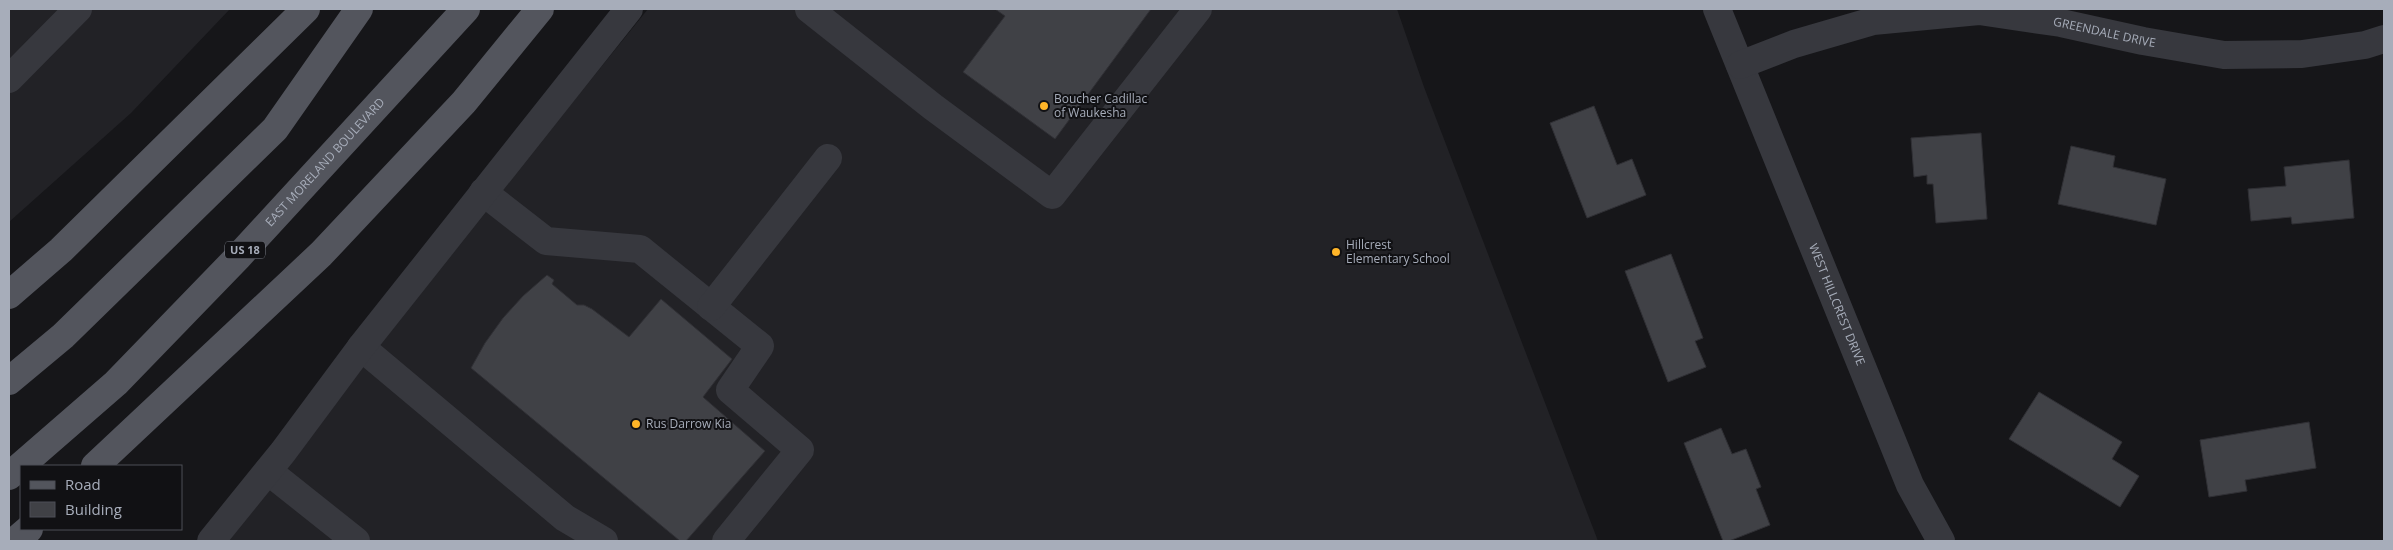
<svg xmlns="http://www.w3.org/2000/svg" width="2393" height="550" font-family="'Open Sans',sans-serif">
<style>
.built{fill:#222226}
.building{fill:#404146;stroke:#303035}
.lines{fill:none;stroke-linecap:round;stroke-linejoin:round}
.minor{stroke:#37383e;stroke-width:28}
.major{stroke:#53555d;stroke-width:28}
.poi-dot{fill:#ffb528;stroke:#111114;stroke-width:2}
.labels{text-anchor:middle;stroke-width:4;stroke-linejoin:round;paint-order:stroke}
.shield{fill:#111114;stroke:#7a7e88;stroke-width:1}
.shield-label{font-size:11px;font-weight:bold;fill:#a7adba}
.street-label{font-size:12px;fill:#a7adba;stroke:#111114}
.poi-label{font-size:12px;fill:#a7adba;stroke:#111114;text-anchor:start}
</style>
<rect width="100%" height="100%" fill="#161619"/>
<path class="built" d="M 9,9 L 230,9 L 131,113 L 9,222 Z
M 648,9 L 1397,9 L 1424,87 L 1598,541 L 225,541 L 525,161 Z"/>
<path class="building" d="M 995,9 L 1151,9 L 1055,139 L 963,72 L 1005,16 Z
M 1594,106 L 1617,165 L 1632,159 L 1646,195 L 1587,218 L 1550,123 Z
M 1981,133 L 1987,219 L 1936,223 L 1933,184 L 1927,184 L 1927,175 L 1914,177 L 1911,138 Z
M 2071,146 L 2115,156 L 2113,167 L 2166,179 L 2156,225 L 2058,204 Z
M 2349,160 L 2354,218 L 2292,224 L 2291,217 L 2251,221 L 2248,189 L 2286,186 L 2284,167 Z
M 1671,254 L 1703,338 L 1695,341 L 1706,367 L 1668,382 L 1625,271 Z
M 547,275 L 554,280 L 552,284 L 577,305 L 584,305 L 592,309 L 629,337 L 661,299 L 732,359 L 703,397 L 765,451 L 686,541 L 680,541 L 471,368 L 485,343 L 503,318 L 523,296 Z
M 2039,392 L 2122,442 L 2112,459 L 2139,476 L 2120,507 L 2009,439 Z
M 2309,422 L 2316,468 L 2245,480 L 2247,491 L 2209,497 L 2200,440 Z
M 1721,428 L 1732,454 L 1746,449 L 1761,487 L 1756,489 L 1770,525 L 1729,541 L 1723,541 L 1684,443 Z"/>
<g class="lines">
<g class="minor">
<path d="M 809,9 L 933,107 L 1052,195 L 1198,9"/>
<path id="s1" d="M 1717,9 L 1910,485 L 1941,541"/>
<path id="s2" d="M 1740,65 L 1794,44 L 1873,21 L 1979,11 L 2061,23 L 2143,41 L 2224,55 L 2302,54 L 2365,45 L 2384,39"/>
<path d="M 9,79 L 78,9"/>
<path d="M 483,192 L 546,241 L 640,249 L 760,346 L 730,390 L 800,450 L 726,541"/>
<path d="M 711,307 L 828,158"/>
<path d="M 361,347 L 565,518 L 604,541"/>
<path d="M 268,471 L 356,541"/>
<path d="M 211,541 L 283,452 L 361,347 L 629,9"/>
</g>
<g class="major">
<path d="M 9,295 L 61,250 L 306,9"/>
<path d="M 9,381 L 63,336 L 275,129 L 359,9"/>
<path d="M 95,466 L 321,254 L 464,102 L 540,9"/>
<path id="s3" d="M 9,476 L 116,383 L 238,257 L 466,9"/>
<path d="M 15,541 L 29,529"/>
</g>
</g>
<g class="poi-dot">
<circle cx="1044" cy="106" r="5"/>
<circle cx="1336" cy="252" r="5"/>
<circle cx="636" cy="424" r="5"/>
</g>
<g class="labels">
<rect class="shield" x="225" y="241.5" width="40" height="17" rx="4"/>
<g class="shield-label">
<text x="245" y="254">US 18</text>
</g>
<g class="street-label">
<text dy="4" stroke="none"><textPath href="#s2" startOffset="374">GREENDALE DRIVE</textPath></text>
<text dy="4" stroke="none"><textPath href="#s3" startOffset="446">EAST MORELAND BOULEVARD</textPath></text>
<text dy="4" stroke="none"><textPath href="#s1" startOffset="319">WEST HILLCREST DRIVE</textPath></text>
</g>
<g class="poi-label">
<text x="1054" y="103">Boucher Cadillac<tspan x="1054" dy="14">of Waukesha</tspan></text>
<text x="1346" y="249">Hillcrest<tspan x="1346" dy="14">Elementary School</tspan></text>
<text x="646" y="428">Rus Darrow Kia</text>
</g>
</g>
<rect width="2393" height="550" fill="none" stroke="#a7adba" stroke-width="20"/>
<rect x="20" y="465" width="162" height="65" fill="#111114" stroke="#4d4f56"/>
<rect x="30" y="481" width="25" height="8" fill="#53555d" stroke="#4d4f56"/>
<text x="65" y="490" font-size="15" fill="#a7adba">Road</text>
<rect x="30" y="502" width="25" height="15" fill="#404146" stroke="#4d4f56"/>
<text x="65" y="515" font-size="15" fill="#a7adba">Building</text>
</svg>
